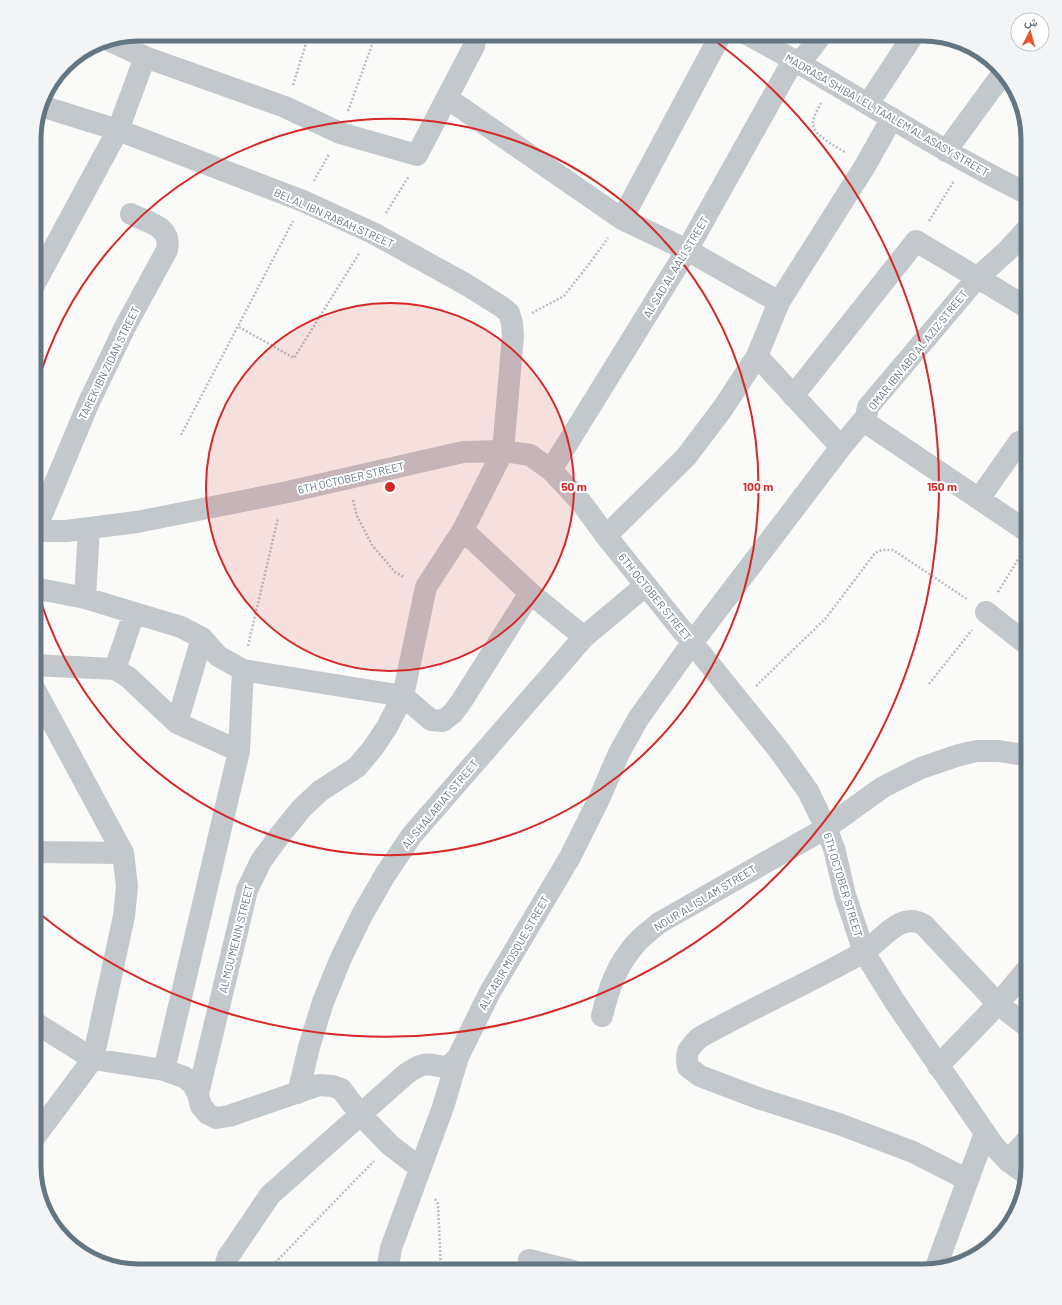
<svg xmlns="http://www.w3.org/2000/svg" width="1062" height="1305" font-family="Barlow,Vazirmatn,sans-serif">
<style>
.lines{fill:none;stroke-linecap:round;stroke-linejoin:round}
.path{stroke:#bbbfc2;stroke-width:2.5;stroke-dasharray:2 2;stroke-linecap:butt}
.minor{stroke:#c3c8cc;stroke-width:22}
.ring{fill:none;stroke:#d62828;stroke-width:2}
.labels{text-anchor:middle;stroke-width:4;stroke-linejoin:round;paint-order:stroke}
.street-label{font-size:11px;fill:#657683;stroke:#fff}
.rim{fill:none;stroke:#657683;stroke-width:5}
.centre{fill:#d62828;stroke:#fff;stroke-width:2}
.ring-label{font-size:12px;text-anchor:middle;font-weight:bold;fill:#d62828;stroke:#fff;stroke-width:4;stroke-linejoin:round;paint-order:stroke}
</style>
<rect width="100%" height="100%" fill="#fafaf8"/>
<g class="lines">
<path class="path" d="M 293,85 L 309,34
M 821,103 C 818,109 813,117 813,123 C 812,135 837,147 846,153
M 348,111 L 376,34
M 314,181 L 329,154
M 386,213 L 409,176
M 929,221 L 954,181
M 532,313 L 564,296 L 589,264 L 608,238
M 239,327 L 294,358 L 360,252
M 181,435 L 293,221
M 353,500 L 357,516 L 372,545 L 395,572 L 404,577
M 998,592 L 1022,553
M 248,646 L 278,518
M 929,684 L 972,630
M 756,686 L 826,618 L 875,553 L 882,550 L 893,550 L 967,599
M 435,1199 L 438,1204 L 441,1271
M 267,1271 L 374,1161"/>
<path class="minor" d="M 721,34 L 622,219 L 687,250 L 779,302
M 747,34 C 842,85 931,147 1028,194
M 108,40 L 145,57 L 285,107 L 340,133 L 417,155 L 474,46 L 476,34
M 800,63 L 822,34
M 447,98 L 622,219
M 868,104 L 914,34
M 41,106 L 118,130 L 303,201 L 373,233 L 467,285 L 502,307 L 509,313 L 512,323 L 513,336 L 503,451 L 463,530 L 426,587 L 403,696 L 387,727 L 373,748 L 357,767 L 320,791 L 301,809 L 280,835 L 261,861 L 247,890 L 198,1094
M 946,151 L 1003,73
M 1028,228 L 1007,251 L 977,278 L 868,407 L 866,417 L 868,424 L 1028,532
M 34,285 L 118,130 L 145,57
M 757,356 L 841,447
M 793,396 L 916,241 L 1028,308
M 551,470 L 687,250 L 794,59
M 979,499 L 1019,442
M 463,530 L 530,593 L 584,637
M 34,531 L 66,531 L 137,522 L 283,493 L 463,452 L 503,451 L 530,455 L 551,470 L 581,502 L 606,536 L 778,749 L 808,791 L 826,828 L 834,848 L 845,895 L 864,952 L 895,1002 L 994,1146 L 1008,1161 L 1026,1174
M 35,531 L 89,402 L 125,327 L 167,250 C 172,226 149,223 131,214
M 606,536 L 686,457 L 723,408 L 757,356 L 779,302 L 865,166 L 892,118
M 34,588 L 85,598 L 181,627 L 202,638 L 218,656 L 243,670 L 403,696 L 431,720 L 443,721 L 453,713 L 463,699 L 530,593
M 85,598 L 89,528
M 986,612 L 1028,645
M 202,638 L 177,723 L 239,751
M 34,665 L 115,669 L 134,613
M 115,669 L 128,677 L 177,723
M 34,852 L 123,853
M 602,1016 C 609,987 617,964 638,941 C 644,935 652,929 659,923 L 826,828 L 883,787 L 921,768 L 959,755 L 977,751 L 999,751 L 1024,755 L 1028,755
M 34,1022 L 93,1059 L 164,1070 L 184,1077 L 193,1084 L 198,1094 L 201,1106 L 208,1114 L 216,1118 L 229,1116 L 319,1085 L 332,1086 L 341,1089 L 360,1114 L 390,1145 L 420,1168
M 938,1066 L 998,1004 L 1028,968
M 164,1070 L 239,751 L 243,670
M 298,1093 L 309,1047 L 323,1002 L 341,958 L 362,915 L 385,875 L 412,835 L 584,637 L 646,585
M 34,1138 L 93,1059 L 124,916 L 127,886 L 123,853 L 34,688
M 1008,1161 L 1028,1139
M 968,1180 L 913,1152 L 839,1124 L 758,1098 L 700,1076 L 688,1067 C 685,1052 688,1049 699,1038 C 752,1008 809,983 862,953 C 881,942 900,910 924,925 L 998,1004 L 1028,1027
M 529,1260 L 573,1271
M 936,1267 L 985,1133
M 228,1271 L 226,1263 L 228,1257 L 270,1195 L 406,1074 C 411,1071 417,1066 423,1065 C 440,1062 444,1075 458,1057 L 490,992 L 570,857 L 600,797 L 619,753 L 638,719 L 692,643 L 841,447 L 866,417
M 387,1271 L 391,1248 L 443,1107 L 458,1057"/>
</g>
<circle cx="390" cy="487" r="184" fill="#d62828" fill-opacity=".12"/>
<g class="ring">
<circle cx="390" cy="487" r="184"/>
<path d="M35 392A368 368 0 1 1 35 582"/>
<path d="M707 35A552 552 0 1 1 35 910"/>
</g>
<g class="labels">
<g class="street-label">
<text transform="translate(887 115) rotate(30)" y="4">MADRASA SHIBA LEL TAALEM AL ASASY STREET</text>
<text transform="translate(334 218) rotate(24)" y="4">BELAL IBN RABAH STREET</text>
<text transform="translate(676 267) rotate(-59)" y="4">AL SAD AL AALI STREET</text>
<text transform="translate(918 350) rotate(-51)" y="4">OMAR IBN ABD AL AZIZ STREET</text>
<text transform="translate(109 363) rotate(-64)" y="4">TAREK IBN ZIDAN STREET</text>
<text transform="translate(351 478) rotate(-13)" y="4">6TH OCTOBER STREET</text>
<text transform="translate(655 597) rotate(51)" y="4">6TH OCTOBER STREET</text>
<text transform="translate(440 804) rotate(-50)" y="4">AL SHALABIAT STREET</text>
<text transform="translate(843 885) rotate(73)" y="4">6TH OCTOBER STREET</text>
<text transform="translate(705 898) rotate(-31)" y="4">NOUR AL ISLAM STREET</text>
<text transform="translate(236 939) rotate(-76)" y="4">AL MOU'MENIN STREET</text>
<text transform="translate(514 953) rotate(-60)" y="4">AL KABIR MOSQUE STREET</text>
</g>
</g>
<path d="M0 0H1062V1305H0ZM139 41H923A98 98 0 0 1 1021 139V1166A98 98 0 0 1 923 1264H139A98 98 0 0 1 41 1166V139A98 98 0 0 1 139 41Z" fill="#f3f4f5" fill-rule="evenodd"/>
<path class="rim" d="M139 41H923A98 98 0 0 1 1021 139V1166A98 98 0 0 1 923 1264H139A98 98 0 0 1 41 1166V139A98 98 0 0 1 139 41Z"/>
<circle cx="390" cy="487" r="6" class="centre"/>
<g class="ring-label">
<text x="574" y="491">50 m</text>
<text x="758" y="491">100 m</text>
<text x="942" y="491">150 m</text>
</g>
<g transform="translate(1030 32) rotate(6)"><circle r="19" fill="#ffffff" stroke="#c1c8cd"/>
<path d="M0-3L7 15L0 10L-7 15Z" fill="#e4572e"/>
<text y="-6" font-size="11" font-weight="bold" text-anchor="middle" fill="#657683">ش</text>
</g>
</svg>
